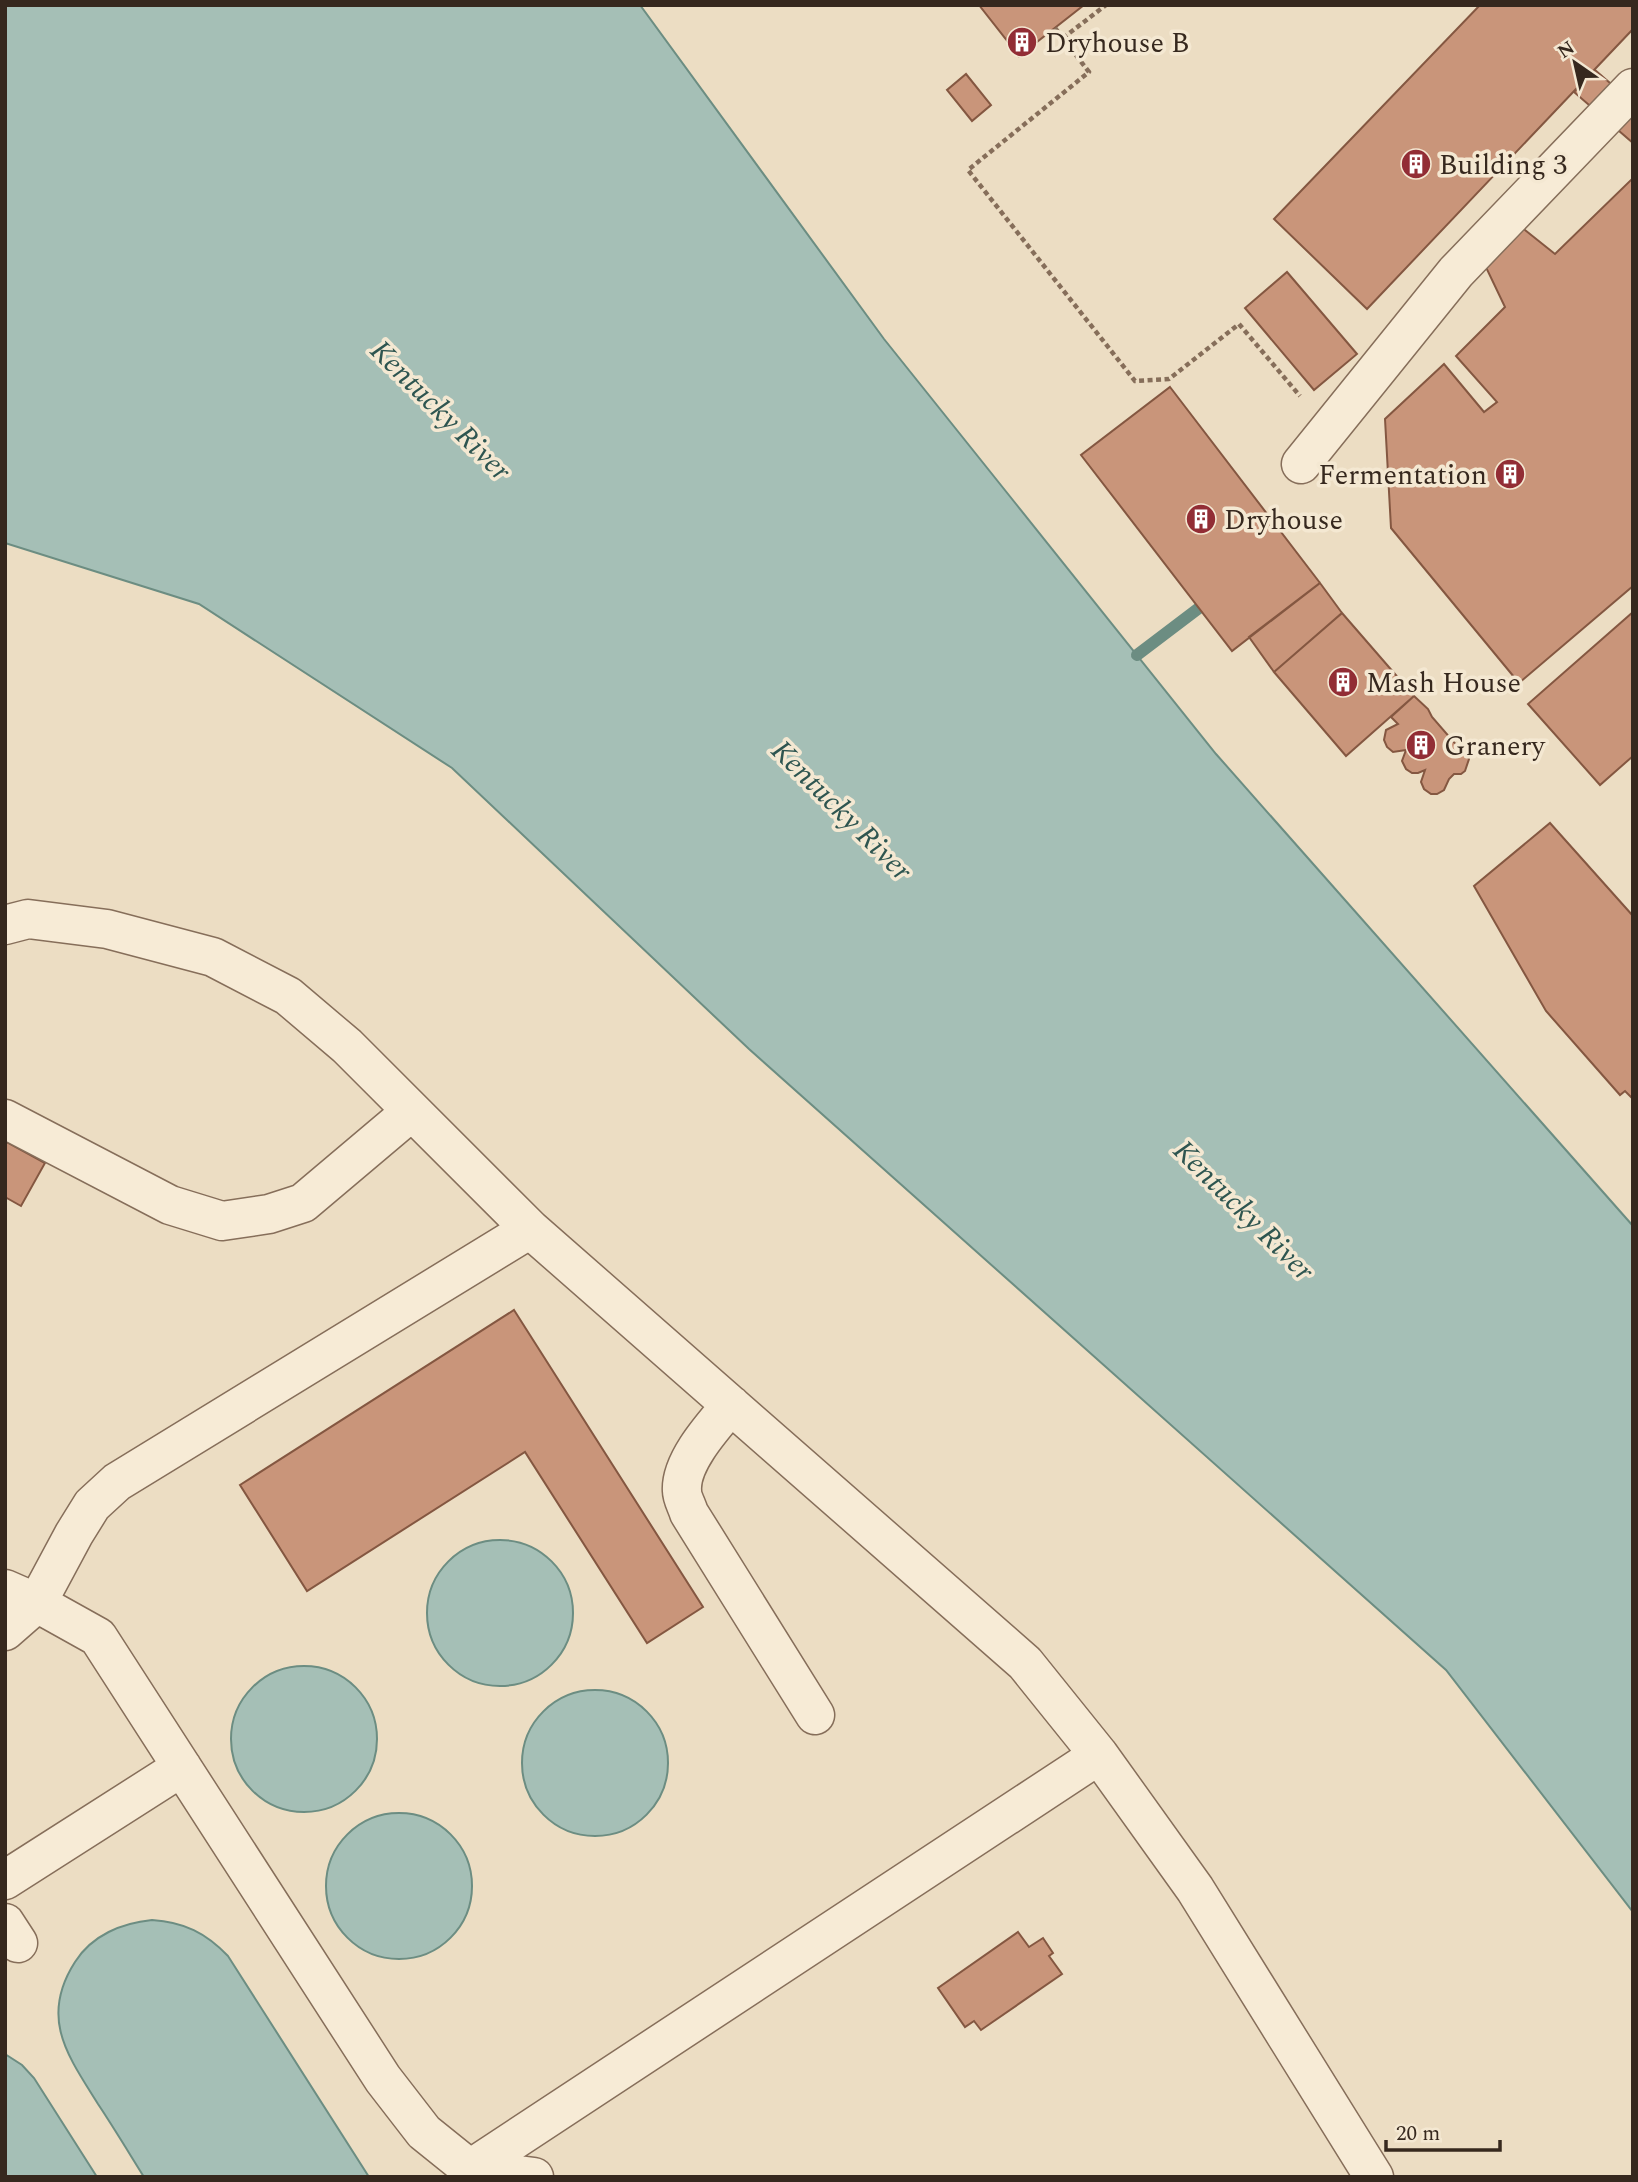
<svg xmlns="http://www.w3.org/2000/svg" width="1638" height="2182" font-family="Spectral,serif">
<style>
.water{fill:#a5bfb6;stroke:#6c8d82;stroke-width:2}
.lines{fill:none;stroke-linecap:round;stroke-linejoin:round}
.stream{stroke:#6c8d82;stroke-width:12}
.building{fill:#c9957a;stroke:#845741;stroke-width:2}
.minor-casing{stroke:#866e5a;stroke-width:41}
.path{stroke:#866e5a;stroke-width:4.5;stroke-dasharray:5 3.5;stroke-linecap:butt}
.minor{stroke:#f7ebd6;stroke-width:38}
.labels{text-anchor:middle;stroke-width:7;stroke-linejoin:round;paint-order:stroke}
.poi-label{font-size:28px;fill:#36281e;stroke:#f4e8d2;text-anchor:start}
.water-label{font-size:30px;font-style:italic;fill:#2e5550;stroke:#f4e8d2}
</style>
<rect width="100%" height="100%" fill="#ecddc3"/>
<path class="water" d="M 5,5 L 640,5 L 884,339 L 1216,754 L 1633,1226 L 1633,1912 L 1446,1670 L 749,1049 L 452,768 L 199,604 L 5,543 Z
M427 1613a73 73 0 1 1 146 0a73 73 0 1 1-146 0Z
M231 1739a73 73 0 1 1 146 0a73 73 0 1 1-146 0Z
M522 1763a73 73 0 1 1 146 0a73 73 0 1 1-146 0Z
M326 1886a73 73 0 1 1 146 0a73 73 0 1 1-146 0Z
M 152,1920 C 184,1922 206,1933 228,1956 L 369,2177 L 144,2177 C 129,2153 114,2128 98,2104 C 68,2056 39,2018 75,1962 C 92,1935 122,1923 152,1920 Z
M 5,2054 L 22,2065 L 34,2078 L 97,2177 L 5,2177 Z"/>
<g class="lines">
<path class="stream" d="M 1137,655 L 1199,608"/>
</g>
<path class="building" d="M 979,5 L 1084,5 L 1019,56 Z
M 1480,5 L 1633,5 L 1633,29 L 1367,309 L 1274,219 Z
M 1595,70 L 1633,103 L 1633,143 L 1574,92 Z
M 966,74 L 991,105 L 972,121 L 947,90 Z
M 1633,178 L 1633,586 L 1519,683 L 1391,528 L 1385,419 L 1444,364 L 1484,412 L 1497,402 L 1456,356 L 1505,307 L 1483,261 L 1520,226 L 1555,254 Z
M 1287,272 L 1357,354 L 1314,390 L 1245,308 Z
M 1170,387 L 1320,583 L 1232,651 L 1081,455 Z
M 1320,583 L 1342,613 L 1274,672 L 1249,637 Z
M 1633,612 L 1633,756 L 1600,785 L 1528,704 Z
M 1342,613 L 1414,696 L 1346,756 L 1274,672 Z
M 1414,696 L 1428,709 L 1432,717 L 1458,747 L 1465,751 L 1469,759 L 1465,771 L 1461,774 L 1454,774 L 1449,779 L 1444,790 L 1437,794 L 1431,794 L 1424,789 L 1421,782 L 1425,770 L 1418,773 L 1412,773 L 1406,769 L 1402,761 L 1406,750 L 1393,752 L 1387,747 L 1384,740 L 1386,730 L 1398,724 L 1391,717 Z
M 1550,823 L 1633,916 L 1633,1099 L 1625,1091 L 1620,1095 L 1546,1011 L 1474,886 Z
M 5,1141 L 45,1163 L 21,1206 L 5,1197 Z
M 514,1310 L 703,1607 L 647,1643 L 525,1452 L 307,1591 L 240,1485 Z
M 1018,1932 L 1029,1947 L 1043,1938 L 1053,1953 L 1049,1956 L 1062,1974 L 981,2030 L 974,2021 L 965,2027 L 938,1988 Z"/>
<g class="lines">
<g class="minor-casing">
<path id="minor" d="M 1301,464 L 1456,272 L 1633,88
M 5,925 L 28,919 L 107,929 L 213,957 L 288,996 L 347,1046 L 530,1229
M 5,1119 L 170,1205 L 222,1221 L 269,1214 L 303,1203 L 412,1111
M 731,1405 C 713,1426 680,1462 682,1491 C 682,1498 687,1506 689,1513 L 815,1715
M 5,1589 L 37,1603 L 98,1637 L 383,2079 L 424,2132 L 470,2169 L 534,2177
M 5,1631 L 37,1603 L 74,1534 L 92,1505 L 117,1482 L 530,1229 L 1025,1663 L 1099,1755 L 1195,1889 L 1374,2177
M 5,1880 L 182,1767
M 5,1923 L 18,1943
M 475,2177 L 470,2169 L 1099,1755"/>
</g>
<path class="path" d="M 1055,28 L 1089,72 L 968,170 L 1135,381 L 1169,379 L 1239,324 L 1300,396
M 1063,38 L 1106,5"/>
<use href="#minor" class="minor"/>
</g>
<defs>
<g id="building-disc" transform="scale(1.575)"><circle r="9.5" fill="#922d35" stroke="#f4e8d2"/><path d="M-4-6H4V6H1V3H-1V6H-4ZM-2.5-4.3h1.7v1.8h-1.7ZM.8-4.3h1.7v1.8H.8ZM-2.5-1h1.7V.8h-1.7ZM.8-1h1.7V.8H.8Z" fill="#fff"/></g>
</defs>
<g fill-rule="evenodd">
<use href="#building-disc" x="1022" y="42"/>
<use href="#building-disc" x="1416" y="164"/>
<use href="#building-disc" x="1510" y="474"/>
<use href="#building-disc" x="1201" y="519"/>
<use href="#building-disc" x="1343" y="682"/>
<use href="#building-disc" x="1421" y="745"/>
</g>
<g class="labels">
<g class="poi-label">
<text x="1045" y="52">Dryhouse B</text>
<text x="1439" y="174">Building 3</text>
<text x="1487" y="484" text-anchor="end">Fermentation</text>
<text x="1224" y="529">Dryhouse</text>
<text x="1366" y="692">Mash House</text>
<text x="1444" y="755">Granery</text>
</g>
<g class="water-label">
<text transform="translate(441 410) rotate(45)" y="10">Kentucky River</text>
<text transform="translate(842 810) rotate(45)" y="10">Kentucky River</text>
<text transform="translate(1244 1210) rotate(45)" y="10">Kentucky River</text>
</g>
</g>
<rect width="1638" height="2182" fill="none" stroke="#36281e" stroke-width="14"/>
<g transform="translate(1575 63) rotate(326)" stroke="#f4e8d2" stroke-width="5" paint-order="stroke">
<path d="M0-5L12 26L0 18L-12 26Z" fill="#36281e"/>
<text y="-10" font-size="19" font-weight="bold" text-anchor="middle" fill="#36281e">N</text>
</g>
<path d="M1386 2140v10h114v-10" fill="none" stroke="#36281e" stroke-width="3.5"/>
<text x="1396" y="2140" font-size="21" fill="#36281e" stroke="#f4e8d2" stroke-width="5" paint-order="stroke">20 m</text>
</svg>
